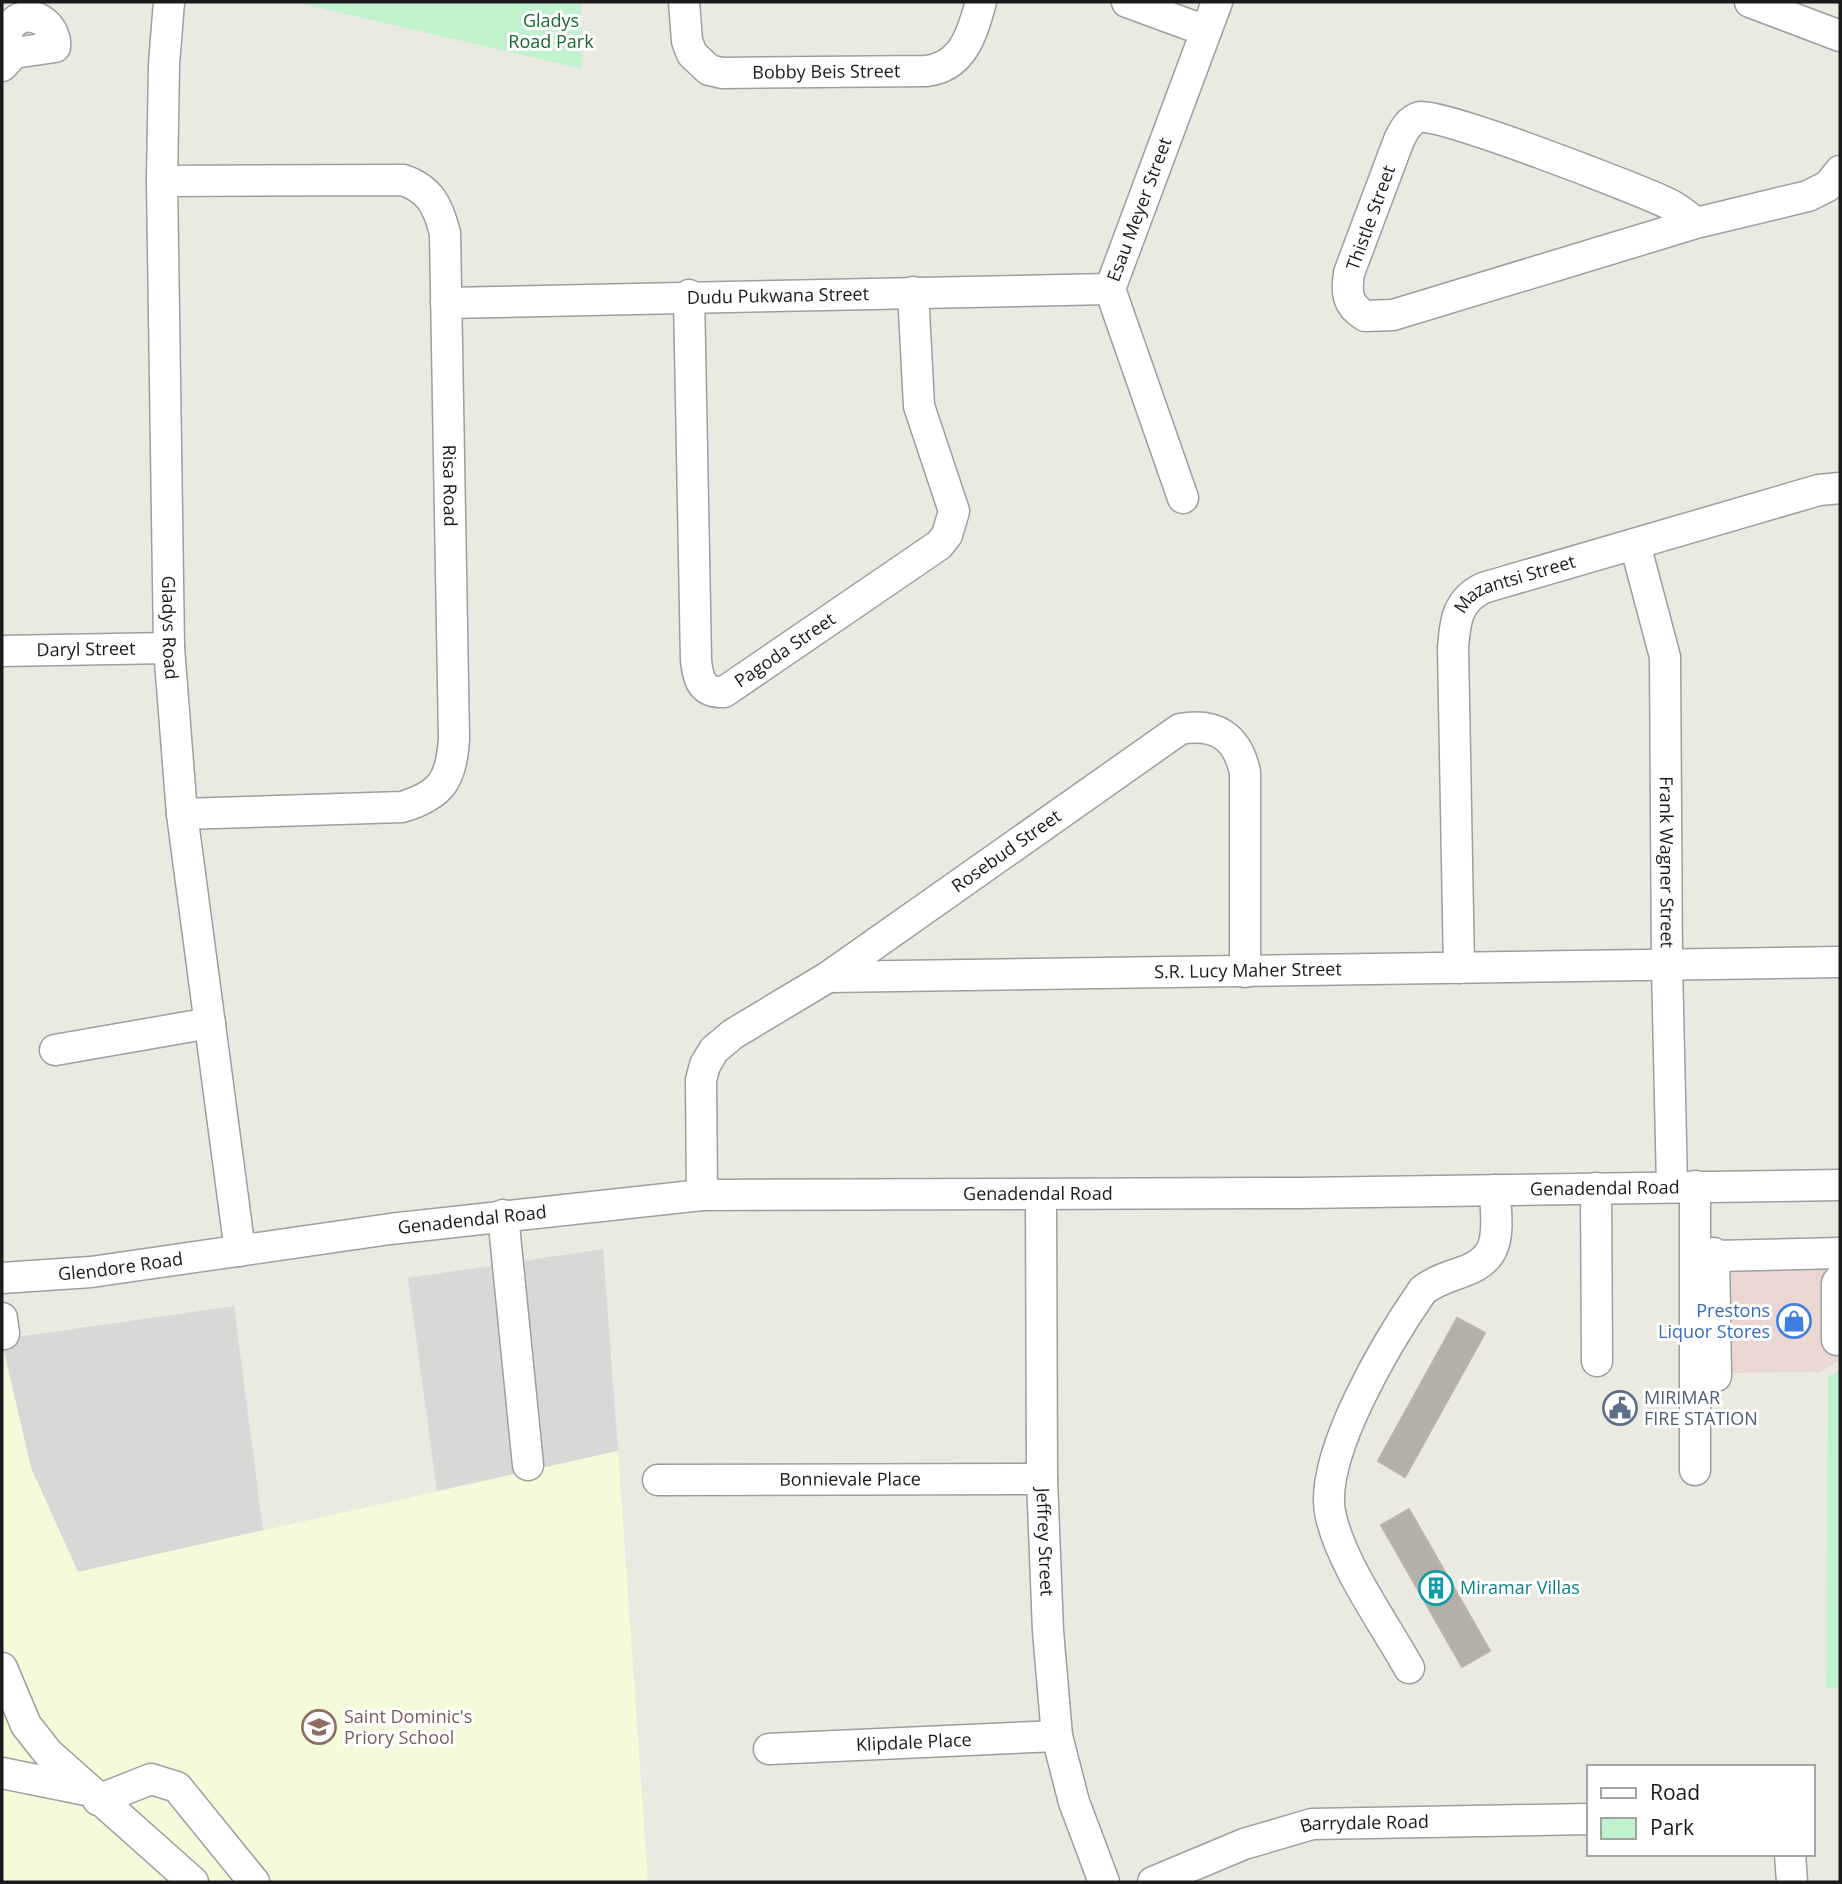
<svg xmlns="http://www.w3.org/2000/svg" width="1842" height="1884" font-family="'Open Sans',sans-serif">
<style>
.residential{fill:#d8d8d7}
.commercial{fill:#ebd7d1}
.education{fill:#f5fbda}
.park{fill:#c1f2ce}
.building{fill:#b4afa7;stroke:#bbb3a5;stroke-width:2}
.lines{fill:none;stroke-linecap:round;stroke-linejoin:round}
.minor-casing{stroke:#9e9e9e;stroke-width:33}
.minor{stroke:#fff;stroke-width:30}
.labels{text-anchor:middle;stroke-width:6;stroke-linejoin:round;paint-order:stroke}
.park-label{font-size:18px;fill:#166b2d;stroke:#fff}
.street-label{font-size:18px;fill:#1a1a1a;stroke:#fff}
.shop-label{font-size:18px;fill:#366cbe;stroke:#fff;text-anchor:end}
.service-label{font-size:18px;fill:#4e5e75;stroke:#fff;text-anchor:start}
.culture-label{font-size:18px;fill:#0d838f;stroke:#fff;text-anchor:start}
.education-label{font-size:18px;fill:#785e54;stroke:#fff;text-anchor:start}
</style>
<rect width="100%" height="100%" fill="#ebeae1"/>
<path class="residential" d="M 603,1249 L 618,1451 L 437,1491 L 408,1278 Z
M 234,1306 L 263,1530 L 78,1572 L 31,1468 L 2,1343 L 9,1338 Z"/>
<path class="commercial" d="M 1840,1245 L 1840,1360 L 1820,1372 L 1718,1373 L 1718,1247 Z"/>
<path class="education" d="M 2,1343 L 31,1468 L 78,1572 L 618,1451 L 648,1882 L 2,1882 Z"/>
<path class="park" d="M 295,2 L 581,2 L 582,69 Z
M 1840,1370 L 1840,1687 L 1826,1689 L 1828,1377 Z"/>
<path class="building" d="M 1457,1318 L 1485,1333 L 1405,1477 L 1378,1461 Z
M 1409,1509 L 1490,1651 L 1462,1667 L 1381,1525 Z"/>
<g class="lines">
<g class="minor-casing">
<g id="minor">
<path id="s1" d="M 169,2 L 164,64 L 162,181 L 169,648 L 182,814 L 240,1251"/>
<path id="s2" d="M 684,2 L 687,41 L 692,54 L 709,70 L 722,73 L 926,71 C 963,67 972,34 981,2"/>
<path d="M 1127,2 L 1206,31"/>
<path d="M 1750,2 L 1840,36"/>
<path d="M 2,49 C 4,41 7,29 13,23 C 31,6 57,25 55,47 L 14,53 L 2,66"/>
<path id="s3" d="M 162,181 L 403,180 C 430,189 438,206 445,233 L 454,739 C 451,780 442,795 402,807 L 182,814"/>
<path d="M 1696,223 C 1687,216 1679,209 1669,204 C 1641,190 1439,112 1420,117 C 1409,120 1404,130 1399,140 L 1349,273 C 1346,293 1347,305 1365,316 L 1393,315 L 1696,223 L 1808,196 L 1828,186 L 1840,171"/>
<path id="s4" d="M 689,295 L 696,660 C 698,680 702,693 724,692 L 939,545 L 947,535 L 954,511 L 919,406 L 913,292"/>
<path id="s5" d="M 446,303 L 1110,289"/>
<path id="s6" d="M 1183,498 L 1110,289 L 1217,2"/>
<path id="s7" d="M 1635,544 L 1665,657 L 1667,965 L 1672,1186"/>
<path id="s8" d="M 2,651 L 169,648"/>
<path id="s9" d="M 1459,968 L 1453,648 C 1455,621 1457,601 1483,588 L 1819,490 L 1840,488"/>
<path id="s10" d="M 828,977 L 1840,962"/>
<path d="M 55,1050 L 210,1023"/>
<path d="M 1695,1186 L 1695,1470"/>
<path d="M 1596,1188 L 1597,1361"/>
<path id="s11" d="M 1041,1194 L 1042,1479 L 1048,1631 L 1057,1736 L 1074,1802 L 1104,1882"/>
<path id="s12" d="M 702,1195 L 701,1080 L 705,1065 L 714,1050 L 733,1034 L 828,977 L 1180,729 C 1216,723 1237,736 1245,772 L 1245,972"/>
<path d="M 503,1215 L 528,1465"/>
<path d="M 1714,1253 L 1716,1376"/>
<path d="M 1714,1256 L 1840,1253"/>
<path id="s13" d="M 2,1278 L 91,1272 L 390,1229 L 702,1195 L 1301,1193 L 1840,1185"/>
<path d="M 2,1318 L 4,1334"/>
<path d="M 1837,1340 L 1837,1283 L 1840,1279"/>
<path id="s14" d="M 658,1480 L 1042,1479"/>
<path d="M 2,1668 L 26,1725 L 48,1753 L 193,1882"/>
<path d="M 1409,1668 C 1384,1623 1343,1567 1331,1517 C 1316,1459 1389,1339 1423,1290 C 1435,1281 1448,1277 1462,1272 C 1505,1258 1496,1227 1495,1190"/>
<path id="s15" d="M 769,1749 L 1057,1736"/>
<path d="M 2,1773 L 86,1790"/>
<path d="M 98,1800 L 151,1779 L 177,1787 L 254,1882"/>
<path d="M 1790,1854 L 1792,1882"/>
<path id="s16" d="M 1153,1882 L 1244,1844 L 1312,1824 L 1588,1819"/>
</g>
</g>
<use href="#minor" class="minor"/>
</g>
<defs>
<g id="shop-ring" transform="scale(1.75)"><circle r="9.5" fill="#fff" stroke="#3f7fe0" stroke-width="1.5"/><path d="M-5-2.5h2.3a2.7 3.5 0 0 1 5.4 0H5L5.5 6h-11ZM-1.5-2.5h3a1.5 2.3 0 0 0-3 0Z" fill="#3f7fe0"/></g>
<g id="civic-ring" transform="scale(1.75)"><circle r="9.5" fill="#fff" stroke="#5c6f8a" stroke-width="1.5"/><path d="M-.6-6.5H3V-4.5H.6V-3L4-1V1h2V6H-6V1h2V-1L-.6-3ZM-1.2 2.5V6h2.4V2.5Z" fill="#5c6f8a"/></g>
<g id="building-ring" transform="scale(1.75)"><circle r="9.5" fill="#fff" stroke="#0f9aa8" stroke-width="1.5"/><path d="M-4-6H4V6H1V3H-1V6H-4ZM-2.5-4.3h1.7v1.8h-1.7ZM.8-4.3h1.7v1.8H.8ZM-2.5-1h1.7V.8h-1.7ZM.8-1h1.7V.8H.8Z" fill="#0f9aa8"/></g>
<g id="school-ring" transform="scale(1.75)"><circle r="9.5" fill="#fff" stroke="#8d6e63" stroke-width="1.5"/><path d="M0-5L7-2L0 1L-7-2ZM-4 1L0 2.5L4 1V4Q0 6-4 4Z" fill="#8d6e63"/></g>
</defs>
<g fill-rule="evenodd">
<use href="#shop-ring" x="1794" y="1321"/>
<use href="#civic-ring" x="1620" y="1408"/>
<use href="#building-ring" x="1436" y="1588"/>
<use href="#school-ring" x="319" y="1727"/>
</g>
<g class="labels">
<g class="park-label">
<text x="551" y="27">Gladys<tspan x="551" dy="21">Road Park</tspan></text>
</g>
<g class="street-label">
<text dy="6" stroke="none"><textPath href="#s2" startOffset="194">Bobby Beis Street</textPath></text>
<text dy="6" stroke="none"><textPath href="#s6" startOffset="306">Esau Meyer Street</textPath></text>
<text transform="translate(1371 218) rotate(-70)" y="6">Thistle Street</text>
<text dy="6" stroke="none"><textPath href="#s5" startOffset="332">Dudu Pukwana Street</textPath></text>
<text dy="6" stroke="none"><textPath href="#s3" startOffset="565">Risa Road</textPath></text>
<text dy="6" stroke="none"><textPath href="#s9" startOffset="422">Mazantsi Street</textPath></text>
<text dy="6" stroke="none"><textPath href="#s1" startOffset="626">Gladys Road</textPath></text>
<text dy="6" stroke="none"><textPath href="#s8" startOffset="84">Daryl Street</textPath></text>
<text dy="6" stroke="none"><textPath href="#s4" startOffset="488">Pagoda Street</textPath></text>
<text dy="6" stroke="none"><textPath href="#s12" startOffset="502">Rosebud Street</textPath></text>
<text dy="6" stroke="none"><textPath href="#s7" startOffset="322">Frank Wagner Street</textPath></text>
<text dy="6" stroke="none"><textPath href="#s10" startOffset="420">S.R. Lucy Maher Street</textPath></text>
<text dy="6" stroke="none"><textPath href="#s13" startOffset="1608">Genadendal Road</textPath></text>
<text dy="6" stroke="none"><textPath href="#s13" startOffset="1041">Genadendal Road</textPath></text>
<text dy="6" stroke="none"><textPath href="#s13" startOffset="474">Genadendal Road</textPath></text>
<text dy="6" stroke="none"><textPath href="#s13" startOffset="119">Glendore Road</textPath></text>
<text dy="6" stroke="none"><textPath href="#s14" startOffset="192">Bonnievale Place</textPath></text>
<text dy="6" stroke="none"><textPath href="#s11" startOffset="348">Jeffrey Street</textPath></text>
<text dy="6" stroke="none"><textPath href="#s15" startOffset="145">Klipdale Place</textPath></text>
<text dy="6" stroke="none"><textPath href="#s16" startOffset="222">Barrydale Road</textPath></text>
</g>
<g class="shop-label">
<text x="1770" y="1317">Prestons<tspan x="1770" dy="21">Liquor Stores</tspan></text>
</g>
<g class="service-label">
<text x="1644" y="1404">MIRIMAR<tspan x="1644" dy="21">FIRE STATION</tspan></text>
</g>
<g class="culture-label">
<text x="1460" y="1594">Miramar Villas</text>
</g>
<g class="education-label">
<text x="344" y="1723">Saint Dominic's<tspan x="344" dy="21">Priory School</tspan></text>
</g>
</g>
<rect width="1842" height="1884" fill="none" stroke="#1a1a1a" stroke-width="7"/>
<rect x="1587" y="1765" width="228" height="91" fill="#ffffff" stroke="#a3a3a3" stroke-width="2"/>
<rect x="1601" y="1788" width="35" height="10" fill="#ffffff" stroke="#a3a3a3" stroke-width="2"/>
<text x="1650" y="1800" font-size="21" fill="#1a1a1a">Road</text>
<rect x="1601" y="1818" width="35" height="21" fill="#c1f2ce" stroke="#a3a3a3" stroke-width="2"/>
<text x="1650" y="1835" font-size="21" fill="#1a1a1a">Park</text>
</svg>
